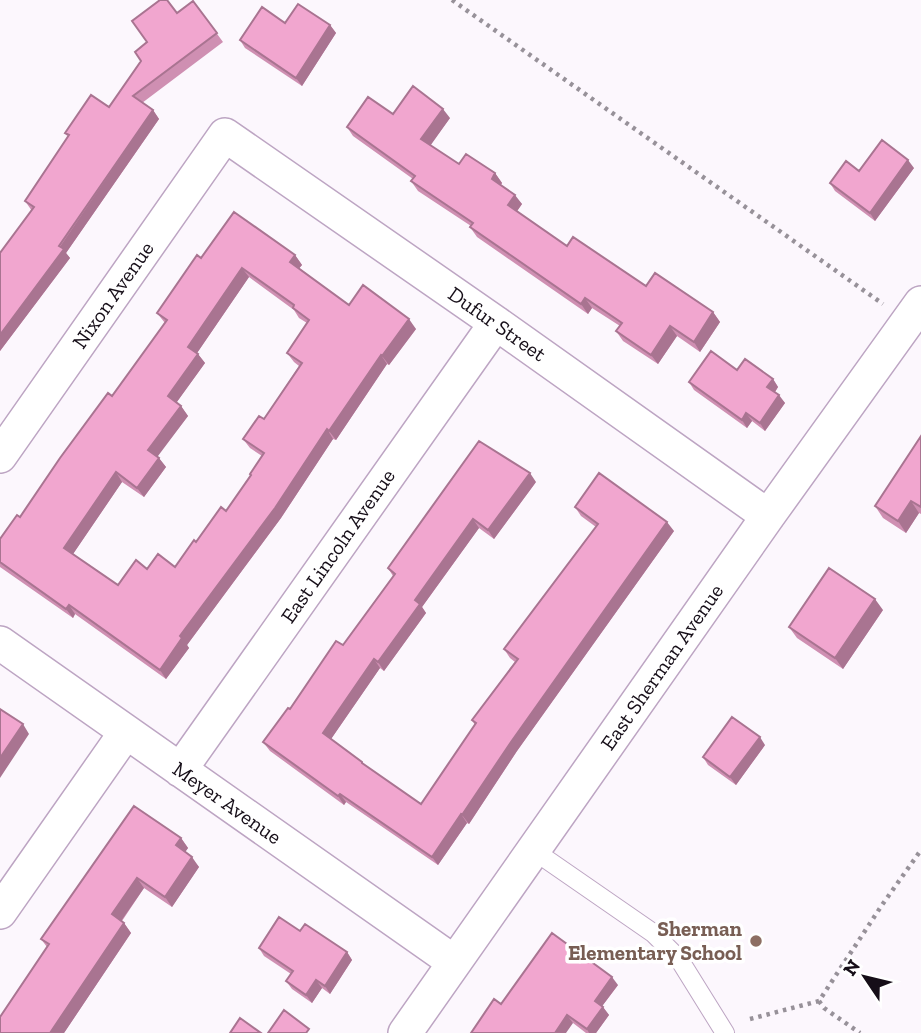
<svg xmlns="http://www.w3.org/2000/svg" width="921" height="1033" font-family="'Zilla Slab',serif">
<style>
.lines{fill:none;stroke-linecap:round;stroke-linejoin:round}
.lane-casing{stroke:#bda5c3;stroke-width:20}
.street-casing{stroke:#bda5c3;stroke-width:36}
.path{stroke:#979199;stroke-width:4.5;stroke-dasharray:3.5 5;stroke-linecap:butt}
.lane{stroke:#fff;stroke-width:18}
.street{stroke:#fff;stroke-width:33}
.wall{fill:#cf8fb2;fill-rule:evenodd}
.shaded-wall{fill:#a97491}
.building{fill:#f1a6cf;stroke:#a97491;stroke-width:2;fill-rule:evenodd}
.education-dot{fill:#8d6e63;stroke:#fff;stroke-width:2.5}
.labels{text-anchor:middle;stroke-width:7;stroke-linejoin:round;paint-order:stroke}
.street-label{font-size:21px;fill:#160e18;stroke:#fff}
.education-label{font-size:21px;font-weight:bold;fill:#785e54;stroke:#fff;text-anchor:end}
</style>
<rect width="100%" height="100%" fill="#fcf7fd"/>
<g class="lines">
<g class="lane-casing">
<path id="lane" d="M 533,850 L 653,933 L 679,959 L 725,1033"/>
</g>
<g class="street-casing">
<path id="street" d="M 0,456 L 225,135 L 496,323 L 768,516
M 0,643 L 454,962
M 180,770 L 496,323
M 0,912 L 126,732
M 405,1033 L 768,516 L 921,303"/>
</g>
<path class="path" d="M 452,0 L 883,304
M 819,1001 L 824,1008 L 860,1033
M 750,1019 L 819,1001 L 882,905 L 921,850"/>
<use href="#lane" class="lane"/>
<use href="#street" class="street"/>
</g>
<path class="wall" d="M 193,1 L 223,42 L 142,103 L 153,110 L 159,119 L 66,253 L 70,258 L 0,351 L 0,253 L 32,211 L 25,201 L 68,137 L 65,133 L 109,107 L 141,61 L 147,43 L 177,13 Z
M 285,23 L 330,25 L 336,33 L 302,86 L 245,48 L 240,40 Z
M 393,114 L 450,118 L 430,145 L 459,164 L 495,173 L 502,183 L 501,185 L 522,204 L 517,211 L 567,246 L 646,286 L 713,312 L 720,322 L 700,352 L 677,336 L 658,364 L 623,341 L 616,331 L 620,326 L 592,308 L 588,314 L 477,237 L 470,227 L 471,226 L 418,191 L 411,181 L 413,179 L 353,136 L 347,127 Z
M 914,168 L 875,221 L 835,191 L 830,183 L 859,171 Z
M 295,255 L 302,265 L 299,268 L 349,305 L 416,329 L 389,365 L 387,364 L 336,440 L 333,439 L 281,518 L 187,645 L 189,648 L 166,679 L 75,614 L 73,618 L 0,567 L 0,539 L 20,517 L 112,396 L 165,323 L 157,313 L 201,258 ZM 249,277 L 294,310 L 299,318 L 307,323 L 287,353 L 294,362 L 299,366 L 264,419 L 243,439 L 250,448 L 262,456 L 251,475 L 226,511 L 196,542 L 175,567 L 147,569 L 118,585 L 73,554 L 122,482 L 144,497 L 166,467 L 157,456 L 188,416 L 181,406 L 176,403 L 205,363 L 197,353 Z
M 737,370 L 773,379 L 778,387 L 775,392 L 785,403 L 765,431 L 752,421 L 747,428 L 694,390 L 689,382 Z
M 921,436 L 921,514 L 919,513 L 906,533 L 883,518 L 875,506 Z
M 536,482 L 494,539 L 479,528 L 422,607 L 426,613 L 384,671 L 380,668 L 331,739 L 362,762 L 365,766 L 421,804 L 475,725 L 472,720 L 515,662 L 510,658 L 504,649 L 596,527 L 581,516 L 575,507 L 674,531 L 517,751 L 469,824 L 467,823 L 438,865 L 346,802 L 344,805 L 270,751 L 263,742 L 343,645 L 393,576 L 388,568 Z
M 883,610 L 843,669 L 797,638 L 789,627 Z
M 765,745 L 736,785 L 708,765 L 703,757 Z
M 181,838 L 188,848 L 185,852 L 199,867 L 172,907 L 144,888 L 122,921 L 124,923 L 131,933 L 64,1033 L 0,1033 L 47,947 L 41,939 Z
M 300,931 L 347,952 L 352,960 L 330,994 L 322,988 L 312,1003 L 292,989 L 286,981 L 291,974 L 264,956 L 259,948 Z
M 618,985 L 602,1006 L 609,1015 L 596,1033 L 586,1033 L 573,1023 L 501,1004 Z"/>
<path class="shaded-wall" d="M 330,25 L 336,33 L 302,86 L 296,78 Z
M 443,109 L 450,118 L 428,149 L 421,139 Z
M 153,110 L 159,119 L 66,253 L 70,258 L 0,351 L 0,335 Z
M 908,160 L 914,168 L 875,221 L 870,213 Z
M 495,173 L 502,183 L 498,188 L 492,179 Z
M 515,195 L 522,204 L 515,214 L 508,205 Z
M 295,255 L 302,265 L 297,271 L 290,262 Z
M 242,268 L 249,277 L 195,356 L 188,347 Z
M 585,298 L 592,308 L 588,314 L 581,304 Z
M 713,312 L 720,322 L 700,352 L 694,342 Z
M 409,319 L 416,329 L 389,365 L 382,356 Z
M 670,326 L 677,336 L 658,364 L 651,355 Z
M 198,354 L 205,363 L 174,406 L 168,396 Z
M 381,355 L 387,364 L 336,440 L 329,431 Z
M 773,379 L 778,387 L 773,395 L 767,387 Z
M 779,395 L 785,403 L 765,431 L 760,423 Z
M 181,406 L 188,416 L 155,460 L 148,450 Z
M 746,413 L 752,421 L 747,428 L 742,420 Z
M 327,429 L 333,439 L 281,518 L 187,645 L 189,648 L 166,679 L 160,670 L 180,636 Z
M 159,458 L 166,467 L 144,497 L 137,488 Z
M 116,472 L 122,482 L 71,557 L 64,548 Z
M 530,473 L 536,482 L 494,539 L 488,530 Z
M 911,501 L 919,513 L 906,533 L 898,521 Z
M 473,519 L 479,528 L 422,607 L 426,613 L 384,671 L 378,662 L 415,600 Z
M 667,522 L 674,531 L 517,751 L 469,824 L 462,815 L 511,742 Z
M 875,599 L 883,610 L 843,669 L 835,658 Z
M 69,605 L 75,614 L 73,618 L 66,609 Z
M 374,659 L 380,668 L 329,742 L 323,733 Z
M 23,724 L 29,734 L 0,778 L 0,758 Z
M 760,737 L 765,745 L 736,785 L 730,777 Z
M 340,794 L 346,802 L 344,805 L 338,796 Z
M 461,814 L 467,823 L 438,865 L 432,857 Z
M 181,838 L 188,848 L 183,855 L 176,845 Z
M 192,857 L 199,867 L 172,907 L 165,897 Z
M 137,878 L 144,888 L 119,924 L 112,914 Z
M 124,923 L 131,933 L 64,1033 L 50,1033 Z
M 347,952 L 352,960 L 330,994 L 325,986 Z
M 612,977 L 618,985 L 600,1009 L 595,1001 Z
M 316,980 L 322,988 L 312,1003 L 306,995 Z
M 603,1007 L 609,1015 L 596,1033 L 589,1033 L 587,1029 Z
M 567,1015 L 573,1023 L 566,1033 L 555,1033 Z"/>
<path class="building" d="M 160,0 L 167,0 L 177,13 L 193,1 L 217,33 L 133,96 L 153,110 L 59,246 L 64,249 L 0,335 L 0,253 L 34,207 L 25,201 L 69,135 L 65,133 L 91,95 L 109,107 L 141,61 L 135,52 L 147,42 L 132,21 Z
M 298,4 L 330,25 L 296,78 L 240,40 L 262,7 L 285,23 Z
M 413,86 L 443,109 L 421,139 L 459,164 L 466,154 L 495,173 L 492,179 L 515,195 L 508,205 L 567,246 L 573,237 L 646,286 L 655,273 L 713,312 L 694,342 L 670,326 L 651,355 L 616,331 L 622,323 L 585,298 L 581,304 L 470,227 L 473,223 L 411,181 L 415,176 L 347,127 L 368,97 L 393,114 Z
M 882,140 L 908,160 L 870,213 L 830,183 L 846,161 L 859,171 Z
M 234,212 L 295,255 L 290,262 L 349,305 L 363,285 L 409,319 L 382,356 L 381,355 L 329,431 L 327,429 L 275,508 L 180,636 L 182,638 L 160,670 L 69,605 L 66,609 L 0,562 L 0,539 L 17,515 L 20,517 L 60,458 L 108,393 L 112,396 L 167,320 L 157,313 L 197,255 L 201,258 ZM 242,268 L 294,305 L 293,308 L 309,320 L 287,353 L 302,363 L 264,419 L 259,416 L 243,439 L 264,453 L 250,474 L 251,475 L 226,511 L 221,507 L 196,542 L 194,540 L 175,567 L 158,554 L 147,569 L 136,560 L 118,585 L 64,548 L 116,472 L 137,488 L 159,458 L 148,450 L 181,406 L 168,396 L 198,354 L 188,347 Z
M 711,351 L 737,370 L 745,359 L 773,379 L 767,387 L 779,395 L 760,423 L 746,413 L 742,420 L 689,382 Z
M 921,436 L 921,507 L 911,501 L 898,521 L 875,506 Z
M 479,441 L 530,473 L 488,530 L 473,519 L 415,600 L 420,604 L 378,662 L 374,659 L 323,733 L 362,762 L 362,763 L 421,804 L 476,723 L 472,720 L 518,659 L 504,649 L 598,524 L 575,507 L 599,473 L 667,522 L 511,742 L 462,815 L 461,814 L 432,857 L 340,794 L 338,796 L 263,742 L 288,708 L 290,709 L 336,641 L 343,645 L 395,574 L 388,568 Z
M 829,568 L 875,599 L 835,658 L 789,627 Z
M 0,709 L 23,724 L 0,758 Z
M 732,717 L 760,737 L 730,777 L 703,757 Z
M 134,806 L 181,838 L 176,845 L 192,857 L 165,897 L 137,878 L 112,914 L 124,923 L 50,1033 L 0,1033 L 0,1017 L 49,944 L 41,939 Z
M 279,917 L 300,931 L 305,924 L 347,952 L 325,986 L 316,980 L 306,995 L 286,981 L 293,971 L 259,948 Z
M 552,933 L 612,977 L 595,1001 L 603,1007 L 587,1029 L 567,1015 L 555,1033 L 471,1033 L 494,999 L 501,1004 Z
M 284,1010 L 309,1029 L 306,1033 L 268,1033 Z
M 240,1018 L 261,1033 L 230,1033 Z"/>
<circle class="education-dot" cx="756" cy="941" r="7"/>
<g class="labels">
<g class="street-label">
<text transform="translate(113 295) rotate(-55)" y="7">Nixon Avenue</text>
<text transform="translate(497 324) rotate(35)" y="7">Dufur Street</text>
<text transform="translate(338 546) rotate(-55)" y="7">East Lincoln Avenue</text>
<text transform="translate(662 667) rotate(-55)" y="7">East Sherman Avenue</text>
<text transform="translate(227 803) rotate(35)" y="7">Meyer Avenue</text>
</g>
<g class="education-label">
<text x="742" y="936">Sherman<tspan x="742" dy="24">Elementary School</tspan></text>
</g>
</g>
<g transform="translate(865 977) rotate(305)" stroke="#ffffff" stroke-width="5" paint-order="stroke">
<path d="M0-5L12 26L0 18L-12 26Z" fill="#160e18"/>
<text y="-10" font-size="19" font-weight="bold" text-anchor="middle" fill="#160e18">N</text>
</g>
</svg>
